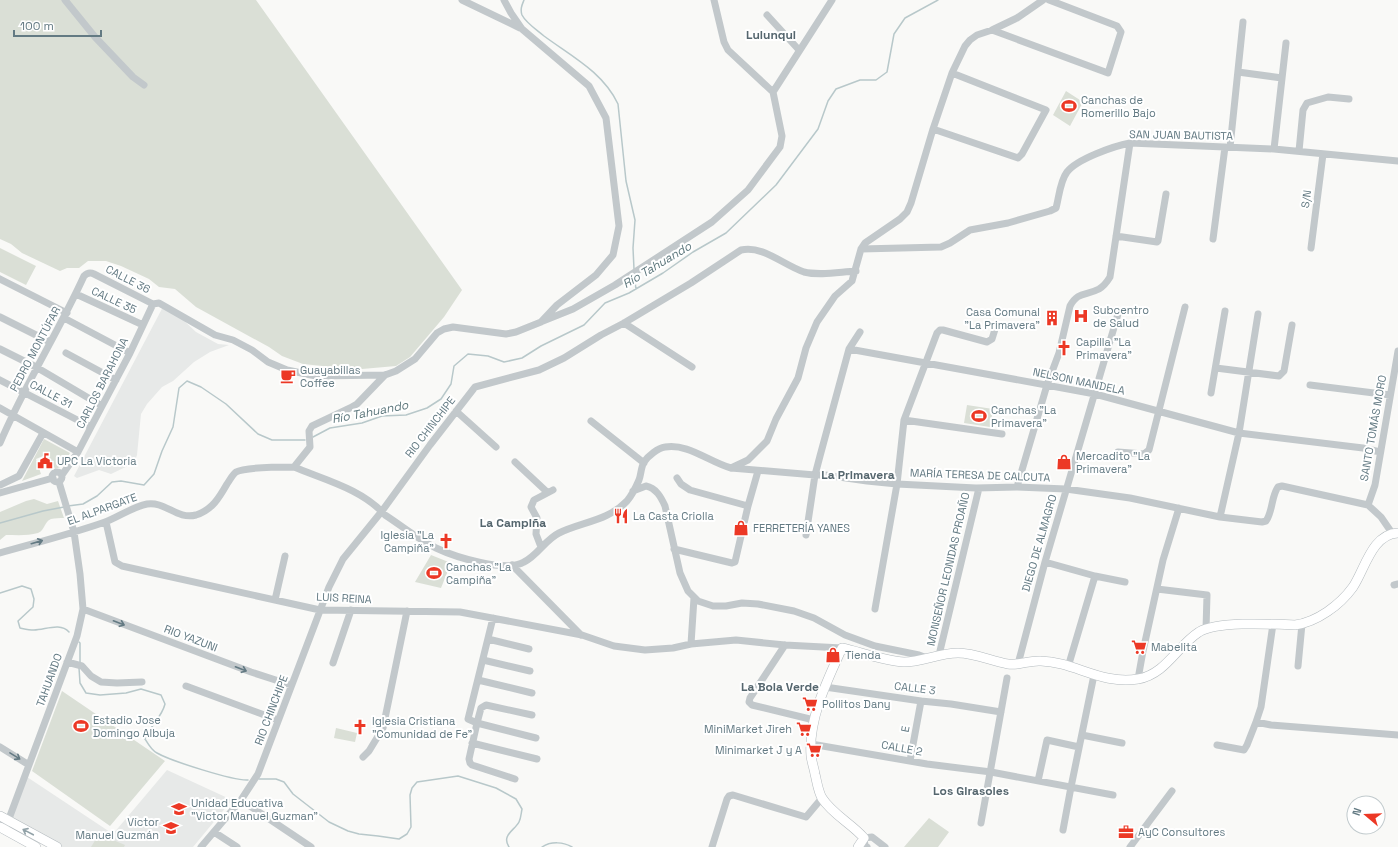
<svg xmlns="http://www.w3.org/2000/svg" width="1398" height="847" font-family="'Space Grotesk',sans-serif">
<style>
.built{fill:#e7e9e8}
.green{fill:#dadfd6}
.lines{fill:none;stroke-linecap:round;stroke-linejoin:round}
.stream{stroke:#b8c8ca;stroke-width:1.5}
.major-casing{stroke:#b3babe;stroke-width:10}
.minor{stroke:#c2c8cb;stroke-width:7}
.major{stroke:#fff;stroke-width:9}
.oneway{stroke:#637a83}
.oneway2{stroke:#92a2a8}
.labels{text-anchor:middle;stroke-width:4;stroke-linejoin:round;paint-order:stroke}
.poi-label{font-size:11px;fill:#637a83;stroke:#fff;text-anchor:start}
.street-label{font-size:11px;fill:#637a83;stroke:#fff}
.neighbourhood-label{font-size:12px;font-weight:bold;fill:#55666e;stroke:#fff}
.water-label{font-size:12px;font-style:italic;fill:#5e787d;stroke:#fff}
</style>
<rect width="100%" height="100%" fill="#f9f9f7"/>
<path class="built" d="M 165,303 L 196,332 L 218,344 L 229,345 L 210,352 L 194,362 L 173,381 L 162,387 L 147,404 L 141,414 L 137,455 L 134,463 L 111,474 L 99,470 L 77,478 L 74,476 Z
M 167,770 L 232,800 L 193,847 L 62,847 L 10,818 L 27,777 L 113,834 Z"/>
<path class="green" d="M 0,0 L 256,0 L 462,290 L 444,317 L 410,357 L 396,366 L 362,369 L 342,368 L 303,364 L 282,356 L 269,347 L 196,307 L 175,289 L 159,287 L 149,279 L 121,266 L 106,261 L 88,261 L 79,268 L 67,268 L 60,271 L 22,253 L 11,244 L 0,239 Z
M 1066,91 L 1083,102 L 1070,126 L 1053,115 Z
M 0,248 L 36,266 L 26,285 L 0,272 Z
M 967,405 L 993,409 L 990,427 L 964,423 Z
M 44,439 L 70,453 L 63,466 L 55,469 L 48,454 L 36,459 L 41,474 L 22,481 Z
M 34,499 L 47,504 L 58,501 L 64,518 C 60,518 55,518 51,519 C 44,522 45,530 38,533 C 28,536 16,535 6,535 L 0,540 L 0,512 L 26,501 Z
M 431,555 L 451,563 L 441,588 L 415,582 Z
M 62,691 L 165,761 L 110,826 L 32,771 Z
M 336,728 L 357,733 L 355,742 L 334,738 Z
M 929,818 L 949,832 L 938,847 L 904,847 Z
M 99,834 L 125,845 L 124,847 L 91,847 Z"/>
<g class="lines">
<path class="stream" d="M 524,0 C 522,5 520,9 522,15 C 526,23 537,30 544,36 C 571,56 603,72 618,104 L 626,181 L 635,220 L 633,248 L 634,269
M 635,282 L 636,289
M 313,437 L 330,428 L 362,423 L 382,416 L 406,415 L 427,408 L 441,399 L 451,384 L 454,366 L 468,354 L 488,356 L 504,362 L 522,358 L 541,346 L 584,325 L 605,303 L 629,293 L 663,273 L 693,252 L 726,233 L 776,185 L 818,129 L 828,101 L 836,89 L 860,80 L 876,80 L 887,72 L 894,34 L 905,18 L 938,0
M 68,506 L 83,504 L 97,496 L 112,482 L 121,481 L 144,485 L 154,474 L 162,451 L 173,427 L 179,388 L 187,381 L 201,387 L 226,404 L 258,434 L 272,440 L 305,440
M 0,523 L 43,511 L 64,507
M 0,593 L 22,586 L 31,589 L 34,599 L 33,607 L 18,621 L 20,628 C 25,629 29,630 34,630 C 45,630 60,622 69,632
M 79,642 L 80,643 L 80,663
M 79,668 L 80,683 L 86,693 L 100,695 L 126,693 L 141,689 L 161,695 L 165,704 C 162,717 150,726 145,739 C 148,744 152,751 157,753 C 171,761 234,781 248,780
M 259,779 L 276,779 L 284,782 L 293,794 L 329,822 L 348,831 L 359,834 L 378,836 L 399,839 L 407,834 L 411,827 L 410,795 L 412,788 L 417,782 L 458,776 L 496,788 L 516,799 L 522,809 C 521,814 521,818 519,822 C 515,830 501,835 509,847
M 542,847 C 551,841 564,842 572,847"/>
<g class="major-casing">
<path id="major" d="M 0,816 L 57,847
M 0,827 L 36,847
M 858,847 L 864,838 C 852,824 832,814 822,798 C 818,791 817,782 815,774 C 814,768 812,763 811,756 C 808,719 827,681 842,648 C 860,652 886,661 904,662 C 922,662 939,653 958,653 C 975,653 991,661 1008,664 C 1019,666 1029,660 1041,661 C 1075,662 1101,685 1138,679 C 1166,674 1177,646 1199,632 C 1218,621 1271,624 1295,625 C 1317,622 1340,605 1353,587 C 1365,569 1372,534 1398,533"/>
</g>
<path class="minor" d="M 65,0 L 95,37 L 133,77 L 144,85
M 462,0 L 520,28
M 714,0 L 724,42 L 728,50 L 773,92
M 767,15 L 799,50
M 992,30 L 1108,73 L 1121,32 L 1117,26 L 1049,0
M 1238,72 L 1282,78
M 933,129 L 1018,158 L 1022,154 L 1046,110 L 952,73
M 1230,147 L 1243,22
M 1274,149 L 1286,43
M 1299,151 L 1303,110 L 1307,103 L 1328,97 L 1349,99
M 1116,236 L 1157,242 L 1158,241 L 1166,194
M 1213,239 L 1225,147
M 1311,248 L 1323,154
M 861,249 L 941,247 L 950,243 L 970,230 L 1008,223 L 1050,211 L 1056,208 C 1059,197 1060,181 1067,172 C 1077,159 1114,146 1130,143 L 1274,149 L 1398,161
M 0,279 L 67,313
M 76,294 L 143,325
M 0,317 L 50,342
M 64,318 L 130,353
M 543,321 L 573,309 L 615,285 L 712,222 L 748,190 L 780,147 L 782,136 L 773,92 L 832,0
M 624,323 L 692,367
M 0,349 L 36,367 L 102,406
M 849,349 L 1095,394 L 1239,433 L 1363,448 L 1380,452
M 66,353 L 116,380
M 1216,368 L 1279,376 L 1284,371 L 1292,325
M 0,380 L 91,427
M 1310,385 L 1390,395
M 1211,393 L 1225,311
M 0,408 L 78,452
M 456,411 L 496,447
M 904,420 L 1002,434
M 591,421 L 644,463
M 0,443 C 24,386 58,333 84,276 C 87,273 90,272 94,274 L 153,304
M 1118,452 L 1144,454 L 1149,450 L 1185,307
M 515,462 L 547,492
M 294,467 C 325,480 362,489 385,515 C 402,526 419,540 436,548 C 455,557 506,573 524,562 C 538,555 545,540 559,533 C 581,522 608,521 627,501 C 632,495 636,487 639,480 C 641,475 641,467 644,462 C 648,456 658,448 665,447 C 688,443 709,462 731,468 L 815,475 L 825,475 L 867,481 L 897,484 L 976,488 L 1017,487 L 1066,489 L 1130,498 L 1220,517 L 1262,522 L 1266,521 C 1273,511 1271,497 1278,487 L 1282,486 L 1368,505 L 1381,517 L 1392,533
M 731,468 L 748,460 L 767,441 L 776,419 L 798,378 L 806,348 L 817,322 L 835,296 L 852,281 L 861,249 L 865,243 L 900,219 L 907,212 L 911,203 L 933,129 L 952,73 L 965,46 L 970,40 L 977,35 L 992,30 L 1017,18 L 1043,0
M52 477a5 5 0 1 1 10 0a5 5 0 1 1-10 0Z
M 62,475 L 78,452 L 91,427 L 130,353 L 153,304 L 159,303 L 215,335 L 233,340 L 252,350 L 268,362 L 287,370 L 316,376 L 385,375 L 396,371 L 415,359 L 437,333 L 444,329 L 453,327 L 506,334 L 516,332 L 541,322 L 557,305 L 596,275 L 613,255 L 619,226 L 606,118 L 589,86 L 522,29 L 511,13 L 504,0
M 677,478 L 681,484 L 690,490 L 748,506
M 0,485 L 19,476 L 43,433
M 1017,487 L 1047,385 L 1059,353 L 1070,306 C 1078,291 1086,296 1099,289 C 1104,286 1107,282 1110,277 L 1130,143
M 633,491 L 646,486 C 656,488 661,497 665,506 L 680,573 L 688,591 L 698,601 L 713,606 L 726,606 L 742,603 L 758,604 L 794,611 L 814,618 L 845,635 L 875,646 L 919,655 L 927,658
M 0,493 L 53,478
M 1368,505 L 1375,485 L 1398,351
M 1220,517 L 1239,433 L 1258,314
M 106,522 L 115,562 L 122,566 L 320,610 L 460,612 L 582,635 L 614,646 L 645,650 L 673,648 L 691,644 L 736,640 L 785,645 L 842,648
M 806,535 L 815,475 L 820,456 L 849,349 L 860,332
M 541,547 L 536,534 L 537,518 L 531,507 L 534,500 L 553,490
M 674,549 L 732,563 L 735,562 L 748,506 L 758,471
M 0,553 C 35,543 71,534 105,522 C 119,517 132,507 147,504 C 165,501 177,520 196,515 C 212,510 219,498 227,484 C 230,480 232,475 236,472 C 245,467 282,467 294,467 L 310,447 L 309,431 L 312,426 L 350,408 L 357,404 L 385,375
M 1045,562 L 1095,576 L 1125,582
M 512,565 L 581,635
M 1394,585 L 1398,584
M 1157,589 L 1207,595 L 1206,629
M 275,600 L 285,556
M 83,609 L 251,672 L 291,685
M 875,609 L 897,484 L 904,420 L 937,333 L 940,330 L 943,330 L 987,342 L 992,339 L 996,326
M 493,618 L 468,719 L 477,723 L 469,759 L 470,763 L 472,765 L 515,779
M 1273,624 L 1261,707 L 1256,722 L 1271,725 L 1398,735
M 488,639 L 529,649
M 691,644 L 694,598
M 785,645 L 750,698 L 749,702 L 752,705 L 814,720
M 939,655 L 979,488
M 483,660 L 530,671
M 67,662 L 82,666 L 91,676 L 101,682 L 117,683 L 142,682
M 333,663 L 351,610
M 1018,664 L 1045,562 L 1118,314
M 1298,666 L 1302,624
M 1068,667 L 1095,576
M 1138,679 L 1143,651 L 1163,560 L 1179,508
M 478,680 L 532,693
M 186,686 L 278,720
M 825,687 L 921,701 L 951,704 L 1001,712
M 532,715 L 486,705 L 481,708 L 477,723 L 536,738
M 1082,735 L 1122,743
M 472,743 L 537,759
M 811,744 L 927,764 L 991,772 L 1113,795
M 1217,745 L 1244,750 L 1247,745 L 1256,722
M 0,747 L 29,765
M 363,757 L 369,751 L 383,728 L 407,611
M 910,761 L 921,701
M 1038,781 L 1047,740 L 1079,747
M 241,800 L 311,847
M 981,823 L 1007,678
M 7,824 L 77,636 L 83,609 L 80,574 L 74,532 L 59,482
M 1063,830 L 1071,787 L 1094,675
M 214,832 L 237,847
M 201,847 L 241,800 L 258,774 L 329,587 L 343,559 L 382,511 L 430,445 L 475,387 L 539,370 L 564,358 L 601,335 L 624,323 L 691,283 L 741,250 C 763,245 783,265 804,272 C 820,276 839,272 856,271
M 712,847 L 727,799 L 729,796 L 733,795 L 806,817 L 822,798
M 867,847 L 865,846 L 864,838 L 872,837 L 885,847
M 1130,847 L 1172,791"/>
<use href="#major" class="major"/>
</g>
<defs><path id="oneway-shaft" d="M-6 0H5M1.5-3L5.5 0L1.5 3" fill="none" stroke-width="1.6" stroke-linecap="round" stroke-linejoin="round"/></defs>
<g class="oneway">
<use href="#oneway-shaft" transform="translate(37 542) rotate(-16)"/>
<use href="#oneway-shaft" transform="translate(119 623) rotate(21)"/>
<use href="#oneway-shaft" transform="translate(241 669) rotate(21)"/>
<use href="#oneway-shaft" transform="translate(15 756) rotate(32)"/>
</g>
<use class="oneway2" href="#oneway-shaft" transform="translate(28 832) rotate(-152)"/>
<defs>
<g id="stadium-bare" transform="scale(1.2)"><path d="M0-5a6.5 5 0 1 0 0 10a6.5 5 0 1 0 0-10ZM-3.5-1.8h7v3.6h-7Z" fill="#ec3825" stroke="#fff" stroke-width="2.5" paint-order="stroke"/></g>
<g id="hospital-bare" transform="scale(1.2)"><path d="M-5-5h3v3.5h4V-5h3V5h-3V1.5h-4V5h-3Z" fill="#ec3825" stroke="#fff" stroke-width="2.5" paint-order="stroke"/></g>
<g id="building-bare" transform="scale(1.2)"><path d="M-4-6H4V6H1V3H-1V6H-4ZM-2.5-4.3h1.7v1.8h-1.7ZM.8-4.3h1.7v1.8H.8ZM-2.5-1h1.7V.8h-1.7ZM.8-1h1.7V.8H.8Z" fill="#ec3825" stroke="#fff" stroke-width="2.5" paint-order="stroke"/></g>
<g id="church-bare" transform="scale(1.2)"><path d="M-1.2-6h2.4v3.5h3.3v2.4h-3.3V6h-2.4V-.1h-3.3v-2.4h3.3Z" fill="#ec3825" stroke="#fff" stroke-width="2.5" paint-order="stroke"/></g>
<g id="cafe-bare" transform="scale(1.2)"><path d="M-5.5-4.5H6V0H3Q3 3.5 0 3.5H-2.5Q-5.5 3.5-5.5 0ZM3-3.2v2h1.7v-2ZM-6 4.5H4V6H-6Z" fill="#ec3825" stroke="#fff" stroke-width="2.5" paint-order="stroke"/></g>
<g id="civic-bare" transform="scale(1.2)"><path d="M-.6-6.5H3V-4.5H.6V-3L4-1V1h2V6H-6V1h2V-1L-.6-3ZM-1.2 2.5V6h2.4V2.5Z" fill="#ec3825" stroke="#fff" stroke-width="2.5" paint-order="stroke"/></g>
<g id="shop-bare" transform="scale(1.2)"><path d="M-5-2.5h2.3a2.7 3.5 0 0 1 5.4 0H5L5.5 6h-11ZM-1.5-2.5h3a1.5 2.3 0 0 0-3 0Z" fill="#ec3825" stroke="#fff" stroke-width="2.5" paint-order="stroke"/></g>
<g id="restaurant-bare" transform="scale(1.2)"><path d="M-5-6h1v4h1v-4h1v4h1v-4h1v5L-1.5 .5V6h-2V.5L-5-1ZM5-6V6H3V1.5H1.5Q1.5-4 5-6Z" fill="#ec3825" stroke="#fff" stroke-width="2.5" paint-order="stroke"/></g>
<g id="supermarket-bare" transform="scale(1.2)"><path d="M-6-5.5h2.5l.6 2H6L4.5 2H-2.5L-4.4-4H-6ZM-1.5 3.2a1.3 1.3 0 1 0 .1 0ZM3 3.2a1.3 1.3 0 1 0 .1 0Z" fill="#ec3825" stroke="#fff" stroke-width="2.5" paint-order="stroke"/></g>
<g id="university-bare" transform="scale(1.2)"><path d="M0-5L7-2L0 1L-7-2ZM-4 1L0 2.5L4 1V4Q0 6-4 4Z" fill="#ec3825" stroke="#fff" stroke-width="2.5" paint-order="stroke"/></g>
<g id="school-bare" transform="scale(1.2)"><path d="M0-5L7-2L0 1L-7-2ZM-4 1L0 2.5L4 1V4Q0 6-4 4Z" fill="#ec3825" stroke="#fff" stroke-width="2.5" paint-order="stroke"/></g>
<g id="office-bare" transform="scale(1.2)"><path d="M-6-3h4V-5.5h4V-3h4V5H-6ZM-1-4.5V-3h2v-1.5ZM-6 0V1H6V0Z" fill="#ec3825" stroke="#fff" stroke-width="2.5" paint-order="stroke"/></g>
</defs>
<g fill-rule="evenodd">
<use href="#stadium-bare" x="1069" y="106"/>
<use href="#hospital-bare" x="1081" y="316"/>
<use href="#building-bare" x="1052" y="318"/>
<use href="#church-bare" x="1064" y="348"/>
<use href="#cafe-bare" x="288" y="376"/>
<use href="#stadium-bare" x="979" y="416"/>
<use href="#civic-bare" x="45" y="461"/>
<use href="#shop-bare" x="1064" y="462"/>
<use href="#restaurant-bare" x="621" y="516"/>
<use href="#shop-bare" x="741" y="528"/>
<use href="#church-bare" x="446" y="541"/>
<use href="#stadium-bare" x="434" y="573"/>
<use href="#supermarket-bare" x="1139" y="647"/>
<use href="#shop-bare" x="833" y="655"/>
<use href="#supermarket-bare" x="810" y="704"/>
<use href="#stadium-bare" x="81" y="726"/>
<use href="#church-bare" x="360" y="727"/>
<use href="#supermarket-bare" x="804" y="729"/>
<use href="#supermarket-bare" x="814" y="750"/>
<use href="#university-bare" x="179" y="809"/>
<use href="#school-bare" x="171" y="828"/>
<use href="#office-bare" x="1126" y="832"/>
</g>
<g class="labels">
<g class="poi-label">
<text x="1081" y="104">Canchas de<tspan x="1081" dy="13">Romerillo Bajo</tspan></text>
<text x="1093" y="314">Subcentro<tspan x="1093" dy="13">de Salud</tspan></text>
<text x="1040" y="316" text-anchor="end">Casa Comunal<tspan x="1040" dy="13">"La Primavera"</tspan></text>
<text x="1076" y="346">Capilla "La<tspan x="1076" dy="13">Primavera"</tspan></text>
<text x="300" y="374">Guayabillas<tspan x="300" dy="13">Coffee</tspan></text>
<text x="991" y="414">Canchas "La<tspan x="991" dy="13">Primavera"</tspan></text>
<text x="1076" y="460">Mercadito "La<tspan x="1076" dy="13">Primavera"</tspan></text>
<text x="57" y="465">UPC La Victoria</text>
<text x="633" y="520">La Casta Criolla</text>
<text x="753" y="532">FERRETERÍA YANES</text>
<text x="434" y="539" text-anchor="end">Iglesia "La<tspan x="434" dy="13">Campiña"</tspan></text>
<text x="446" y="571">Canchas "La<tspan x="446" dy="13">Campiña"</tspan></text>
<text x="1151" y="651">Mabelita</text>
<text x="845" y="659">Tienda</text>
<text x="822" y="708">Pollitos Dany</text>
<text x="93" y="724">Estadio Jose<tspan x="93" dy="13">Domingo Albuja</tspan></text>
<text x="372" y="725">Iglesia Cristiana<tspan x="372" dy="13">"Comunidad de Fe"</tspan></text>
<text x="792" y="733" text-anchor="end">MiniMarket Jireh</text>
<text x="802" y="754" text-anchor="end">Minimarket J y A</text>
<text x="191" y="807">Unidad Educativa<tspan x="191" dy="13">"Victor Manuel Guzman"</tspan></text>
<text x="159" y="826" text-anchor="end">Víctor<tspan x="159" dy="13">Manuel Guzmán</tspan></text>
<text x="1138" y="836">AyC Consultores</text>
</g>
<g class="street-label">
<text transform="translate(1181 135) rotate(1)" y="4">SAN JUAN BAUTISTA</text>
<text transform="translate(1306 199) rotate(-83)" y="4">S/N</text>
<text transform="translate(128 279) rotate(27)" y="4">CALLE 36</text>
<text transform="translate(114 300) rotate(25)" y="4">CALLE 35</text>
<text transform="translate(35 349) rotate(-62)" y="4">PEDRO MONTÚFAR</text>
<text transform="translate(1079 381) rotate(12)" y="4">NELSON MANDELA</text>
<text transform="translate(102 383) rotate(-63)" y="4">CARLOS BARAHONA</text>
<text transform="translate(51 394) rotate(28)" y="4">CALLE 31</text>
<text transform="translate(430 427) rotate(-52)" y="4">RIO CHINCHIPE</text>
<text transform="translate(1373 428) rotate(-80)" y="4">SANTO TOMÁS MORO</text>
<text transform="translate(980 475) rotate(2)" y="4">MARÍA TERESA DE CALCUTA</text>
<text transform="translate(102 509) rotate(-20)" y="4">EL ALPARGATE</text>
<text transform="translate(1039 543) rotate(-74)" y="4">DIEGO DE ALMAGRO</text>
<text transform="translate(948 569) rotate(-77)" y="4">MONSEÑOR LEONIDAS PROAÑO</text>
<text transform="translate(344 598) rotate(3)" y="4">LUIS REINA</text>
<text transform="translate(191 638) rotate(21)" y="4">RIO YAZUNI</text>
<text transform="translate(49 680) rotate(-70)" y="4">TAHUANDO</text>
<text transform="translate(915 688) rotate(7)" y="4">CALLE 3</text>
<text transform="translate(271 710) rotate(-69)" y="4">RIO CHINCHIPE</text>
<text transform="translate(905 729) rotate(-80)" y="4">E</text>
<text transform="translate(902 748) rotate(10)" y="4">CALLE 2</text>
</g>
<g class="neighbourhood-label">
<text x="771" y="39">Lulunqui</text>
<text x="858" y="479">La Primavera</text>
<text x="513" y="527">La Campiña</text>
<text x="780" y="691">La Bola Verde</text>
<text x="971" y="795">Los Girasoles</text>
</g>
<g class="water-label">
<text transform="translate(657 265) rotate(-31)" y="4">Río Tahuando</text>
<text transform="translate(370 412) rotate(-11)" y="4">Río Tahuando</text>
</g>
</g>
<g transform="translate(1366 815) rotate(289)"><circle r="19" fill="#ffffff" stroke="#c1cacd"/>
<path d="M0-3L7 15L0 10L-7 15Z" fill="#ec3825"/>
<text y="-6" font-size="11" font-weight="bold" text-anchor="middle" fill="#637a83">N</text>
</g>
<path d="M14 30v6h87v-6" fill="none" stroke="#637a83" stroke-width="2"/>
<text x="20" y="30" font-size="12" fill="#637a83" stroke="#ffffff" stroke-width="3" paint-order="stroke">100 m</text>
</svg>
